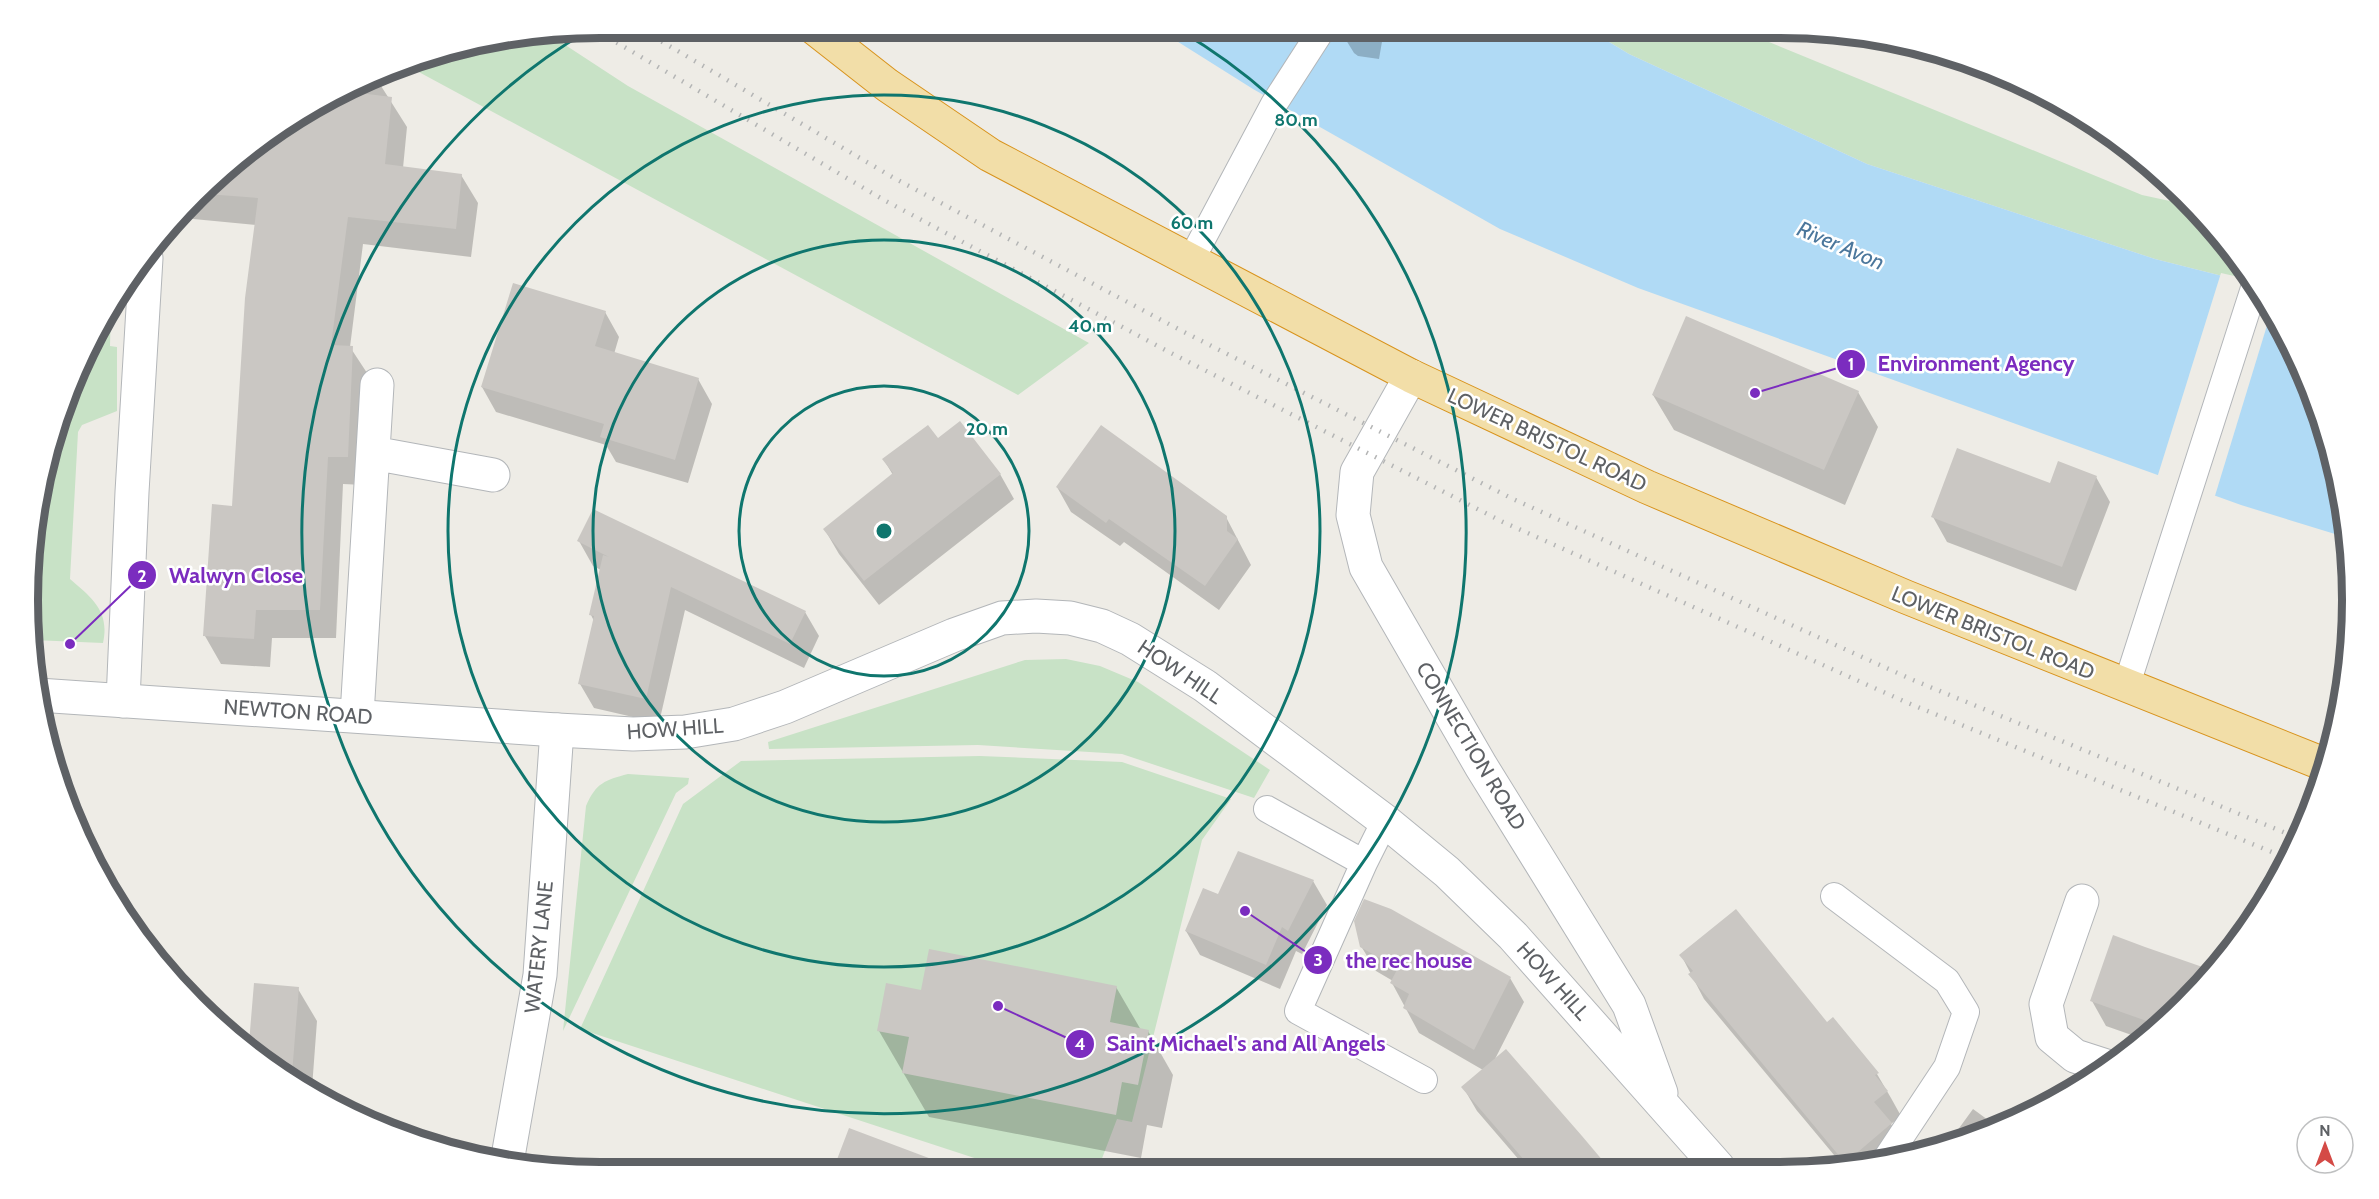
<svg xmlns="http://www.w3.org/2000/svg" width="2379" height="1199" font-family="Cabin,sans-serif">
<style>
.green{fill:#c8e2c6}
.water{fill:#b0daf5}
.pier{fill:#eeece6}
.shadow{fill:#0003}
.building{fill:#cac7c3}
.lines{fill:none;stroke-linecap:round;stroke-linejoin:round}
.service-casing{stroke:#b3b6b9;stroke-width:28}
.minor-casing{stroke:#b3b6b9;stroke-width:35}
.tertiary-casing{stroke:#b3b6b9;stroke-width:35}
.trunk-casing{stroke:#d8931c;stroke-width:35}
.service{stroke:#fff;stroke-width:26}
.minor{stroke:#fff;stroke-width:33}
.tertiary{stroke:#fff;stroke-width:33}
.trunk{stroke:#f2dea8;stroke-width:33}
.rail{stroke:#b4b5b5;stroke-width:4.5;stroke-dasharray:1.5 8;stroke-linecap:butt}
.ring{fill:none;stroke:#0f766e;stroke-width:3}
.labels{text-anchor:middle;stroke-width:5;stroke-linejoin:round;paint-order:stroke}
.street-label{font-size:21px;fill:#5e6165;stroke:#fff}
.water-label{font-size:22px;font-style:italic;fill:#4b779c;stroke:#fff}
.rim{fill:none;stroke:#5e6165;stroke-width:8}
.centre{fill:#0f766e;stroke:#fff;stroke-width:3}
.ring-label{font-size:18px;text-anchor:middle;font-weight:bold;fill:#0f766e;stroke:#fff;stroke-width:5;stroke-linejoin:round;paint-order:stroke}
.leader{fill:none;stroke:#7b2cbf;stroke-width:2}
.callout-dot{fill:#7b2cbf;stroke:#fff;stroke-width:2}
.mark-label{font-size:18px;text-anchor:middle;font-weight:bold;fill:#fff}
.callout-label{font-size:22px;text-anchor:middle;font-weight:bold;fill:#7b2cbf;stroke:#fff;stroke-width:5;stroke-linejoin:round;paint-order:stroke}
</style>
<rect width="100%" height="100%" fill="#eeece6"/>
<path class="green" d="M 1586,28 L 1735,28 L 2142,195 L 2193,206 L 2210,222 L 2254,284 L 2155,259 L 1867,164 L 1629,54 Z
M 550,35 L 628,86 L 1089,343 L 1018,395 L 404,64 L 415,57 Z
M 111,306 L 110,346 L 117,347 L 117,411 L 82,425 L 78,432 L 70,579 C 92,598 110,611 103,643 L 33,640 L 38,487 L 71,380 Z
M 1066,659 L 1100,666 L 1138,682 L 1270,770 L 1254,798 L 1122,754 L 978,745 L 769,749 L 768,742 L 1025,660 Z
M 980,756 L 1122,762 L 1231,799 L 1202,840 L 1132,1122 L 1117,1119 L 1098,1169 L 1008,1169 L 580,1029 L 683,804 L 741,761 Z
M 628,774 L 689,778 L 688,784 L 676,793 L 563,1031 L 586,806 C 596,783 605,780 628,774 Z"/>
<path class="water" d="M 1156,28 L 1586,28 L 1629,54 L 1867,164 L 2155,259 L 2254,284 L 2275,313 L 2322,415 L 2347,524 L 2348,538 L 2241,505 L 1638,288 L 1500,229 L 1253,89 Z"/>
<path class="pier" d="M 2221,273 L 2252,280 L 2272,309 L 2214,499 L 2157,478 Z"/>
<path class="shadow" d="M 1315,28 L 1378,28 L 1383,36 L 1379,59 L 1358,56 L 1354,53 L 1346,40 L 1339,37 L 1331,39 Z
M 376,78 L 407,127 L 403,168 L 461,175 L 478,203 L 471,257 L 363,244 L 350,347 L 369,376 L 364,485 L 343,484 L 336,638 L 272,638 L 270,667 L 221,664 L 205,636 L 233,507 L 256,225 L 183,218 L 251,146 L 307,116 L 312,116 L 313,112 Z
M 605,312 L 619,337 L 614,354 L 698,379 L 712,404 L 688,483 L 616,462 L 606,445 L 496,412 L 482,387 Z
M 1858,392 L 1878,427 L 1845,505 L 1674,430 L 1653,395 Z
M 938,440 L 1000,474 L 1014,499 L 879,605 L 839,554 L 825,530 L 893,475 L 884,460 Z
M 2096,477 L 2110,502 L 2076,591 L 1947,542 L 1933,517 L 2051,485 Z
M 1057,487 L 1226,517 L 1251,565 L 1219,610 L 1124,542 L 1120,546 L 1071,512 Z
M 579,541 L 805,612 L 819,636 L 804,668 L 685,610 L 659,723 L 594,708 L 580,684 L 594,621 L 591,615 L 601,570 L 593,566 Z
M 1313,881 L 1327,905 L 1302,954 L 1296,951 L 1280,989 L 1200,955 L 1186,931 L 1219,896 Z
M 2114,937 L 2213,972 L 2143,1039 L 2106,1026 L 2092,1001 Z
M 1361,946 L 1510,978 L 1524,1002 L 1494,1061 L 1607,1168 L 1526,1168 L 1477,1111 L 1463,1087 L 1483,1070 L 1419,1033 L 1392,983 L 1393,981 L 1376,971 Z
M 1681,955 L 1827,1025 L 1833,1019 L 1877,1074 L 1891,1098 L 1901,1116 L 1891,1124 L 1905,1148 L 1895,1156 L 1855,1167 L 1844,1167 L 1704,999 Z
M 256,985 L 298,989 L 317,1021 L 312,1088 L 251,1044 Z
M 1116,987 L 1141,1030 L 1148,1031 L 1173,1075 L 1162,1128 L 1147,1125 L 1141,1158 L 929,1117 L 879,1031 L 922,991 Z
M 1973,1109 L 1999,1128 L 1949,1142 Z"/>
<path class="building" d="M 351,92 L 392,97 L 385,164 L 462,174 L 456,229 L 348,217 L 331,345 L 353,346 L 348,457 L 328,457 L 320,610 L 256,610 L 254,639 L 203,636 L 212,504 L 232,506 L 245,298 L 258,198 L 206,194 L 251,146 Z
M 513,283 L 606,311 L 595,346 L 699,378 L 675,460 L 600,437 L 604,424 L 481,387 Z
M 1686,316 L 1859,391 L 1824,470 L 1652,395 Z
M 960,421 L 1001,474 L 864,581 L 823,529 L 893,473 L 882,459 L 928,425 L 938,438 Z
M 1101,425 L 1227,516 L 1227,531 L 1238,539 L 1205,586 L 1109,519 L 1106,523 L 1056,487 Z
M 1957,448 L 2050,483 L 2058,461 L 2097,476 L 2062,567 L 1931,517 Z
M 593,509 L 806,611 L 790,644 L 671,587 L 646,699 L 578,684 L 594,616 L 589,615 L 603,555 L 609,557 L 577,541 Z
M 1238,851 L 1314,880 L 1288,931 L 1282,927 L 1266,965 L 1185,931 L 1203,888 L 1218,894 Z
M 1364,899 L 1391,909 L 1511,977 L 1474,1050 L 1403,1008 L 1409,994 L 1390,983 L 1398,968 L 1360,947 L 1354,921 Z
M 1736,909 L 1827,1022 L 1833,1017 L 1879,1073 L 1875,1075 L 1888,1091 L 1874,1102 L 1892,1123 L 1845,1163 L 1688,974 L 1693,971 L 1679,955 Z
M 2113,935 L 2145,947 L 2214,971 L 2158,1025 L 2090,1001 Z
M 929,949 L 1117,986 L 1110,1022 L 1149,1030 L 1138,1085 L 1122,1082 L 1116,1115 L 902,1073 L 909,1037 L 877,1031 L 886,983 L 921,990 Z
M 254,983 L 299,987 L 292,1074 L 249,1043 Z
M 1506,1049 L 1582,1136 L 1609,1168 L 1531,1168 L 1461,1087 Z
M 849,1128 L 950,1166 L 949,1170 L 833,1170 Z"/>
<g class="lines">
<g class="service-casing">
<path id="service" d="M 1190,262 L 1274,104 L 1323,28
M 2126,687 L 2255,285
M 1267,809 L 1364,863
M 1385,821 L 1364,863 L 1298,1011 L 1424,1080
M 1834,896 L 1947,981 L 1966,1012 L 1947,1067 L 1886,1159"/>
</g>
<g class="minor-casing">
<path id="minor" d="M 373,453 L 493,475
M 123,701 L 132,492 L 146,258
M 357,715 L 377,385
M 2082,901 L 2046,1004 L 2052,1037 L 2075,1056 L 2106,1066
M 507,1162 L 540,975 L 557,730"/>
</g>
<g class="tertiary-casing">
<path id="tertiary" d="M 1411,376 L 1357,472 L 1353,515 L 1366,567 L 1481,766 L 1629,1005 L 1661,1093
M 38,695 L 557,730 L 633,734 L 685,732 L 734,724 L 785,707 L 954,635 L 1002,618 L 1036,616 L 1070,618 L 1102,626 L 1130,639 L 1205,686 L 1385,821 L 1447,872 L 1513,936 L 1718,1167"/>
</g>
<g class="trunk-casing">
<path id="trunk" d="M 813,27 L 887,85 L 990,155 L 1411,376 L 1647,487 L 1906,597 L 2326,765"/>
</g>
<use href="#service" class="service"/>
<use href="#minor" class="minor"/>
<use href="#tertiary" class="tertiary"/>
<use href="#trunk" class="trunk"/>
<path class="rail" d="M 637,27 L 894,178 L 1182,331 L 1513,499 L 1913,680 L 2298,838
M 592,28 L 884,200 L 1171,353 L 1503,522 L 1908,703 L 2289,859"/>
</g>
<g class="ring">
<circle cx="884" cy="531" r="145"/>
<circle cx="884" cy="531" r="291"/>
<circle cx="884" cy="531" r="436"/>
<path d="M1179 30A582 582 0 1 1 589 30"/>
</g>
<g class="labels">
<g class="street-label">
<text transform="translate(1547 440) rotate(25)" y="7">LOWER BRISTOL ROAD</text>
<text transform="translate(1993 633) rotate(22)" y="7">LOWER BRISTOL ROAD</text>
<text transform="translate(1180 672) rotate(34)" y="7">HOW HILL</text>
<text transform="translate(298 712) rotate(4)" y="7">NEWTON ROAD</text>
<text transform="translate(675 729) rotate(-4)" y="7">HOW HILL</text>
<text transform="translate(1471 746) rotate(59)" y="7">CONNECTION ROAD</text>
<text transform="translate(539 947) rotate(-84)" y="7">WATERY LANE</text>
<text transform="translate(1553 981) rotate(48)" y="7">HOW HILL</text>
</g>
<g class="water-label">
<text transform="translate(1841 245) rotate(23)" y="8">River Avon</text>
</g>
</g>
<path d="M0 0H2379V1199H0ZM600 38H1780A562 562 0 0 1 2342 600V600A562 562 0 0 1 1780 1162H600A562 562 0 0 1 38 600V600A562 562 0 0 1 600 38Z" fill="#fff" fill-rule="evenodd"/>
<path class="rim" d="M600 38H1780A562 562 0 0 1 2342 600V600A562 562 0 0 1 1780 1162H600A562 562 0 0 1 38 600V600A562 562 0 0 1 600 38Z"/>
<circle cx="884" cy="531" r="9" class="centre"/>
<g class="ring-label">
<text x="1296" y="126">80 m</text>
<text x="1192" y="229">60 m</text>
<text x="1090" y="332">40 m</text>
<text x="987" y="435">20 m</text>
</g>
<path class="leader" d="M1755 393L1851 364M70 644L142 575M1245 911L1318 960M998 1006L1080 1044"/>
<g class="callout-dot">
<circle cx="1755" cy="393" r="6"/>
<circle cx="70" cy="644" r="6"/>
<circle cx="1245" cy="911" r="6"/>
<circle cx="998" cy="1006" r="6"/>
<circle cx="1851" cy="364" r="15"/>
<circle cx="142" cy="575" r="15"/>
<circle cx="1318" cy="960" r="15"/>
<circle cx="1080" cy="1044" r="15"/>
</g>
<g class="mark-label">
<text x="1851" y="370">1</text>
<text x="142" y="582">2</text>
<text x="1318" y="966">3</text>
<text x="1080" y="1050">4</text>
</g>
<g class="callout-label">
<text x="1976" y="371">Environment Agency</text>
<text x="236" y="583">Walwyn Close</text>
<text x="1409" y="968">the rec house</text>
<text x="1246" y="1051">Saint Michael's and All Angels</text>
</g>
<g transform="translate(2325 1145)"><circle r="28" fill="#ffffff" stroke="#bfc0c1" stroke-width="1.5"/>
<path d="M0-4.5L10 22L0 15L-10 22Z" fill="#d44a46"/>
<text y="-9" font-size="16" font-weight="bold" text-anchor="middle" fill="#5e6165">N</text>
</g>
</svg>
